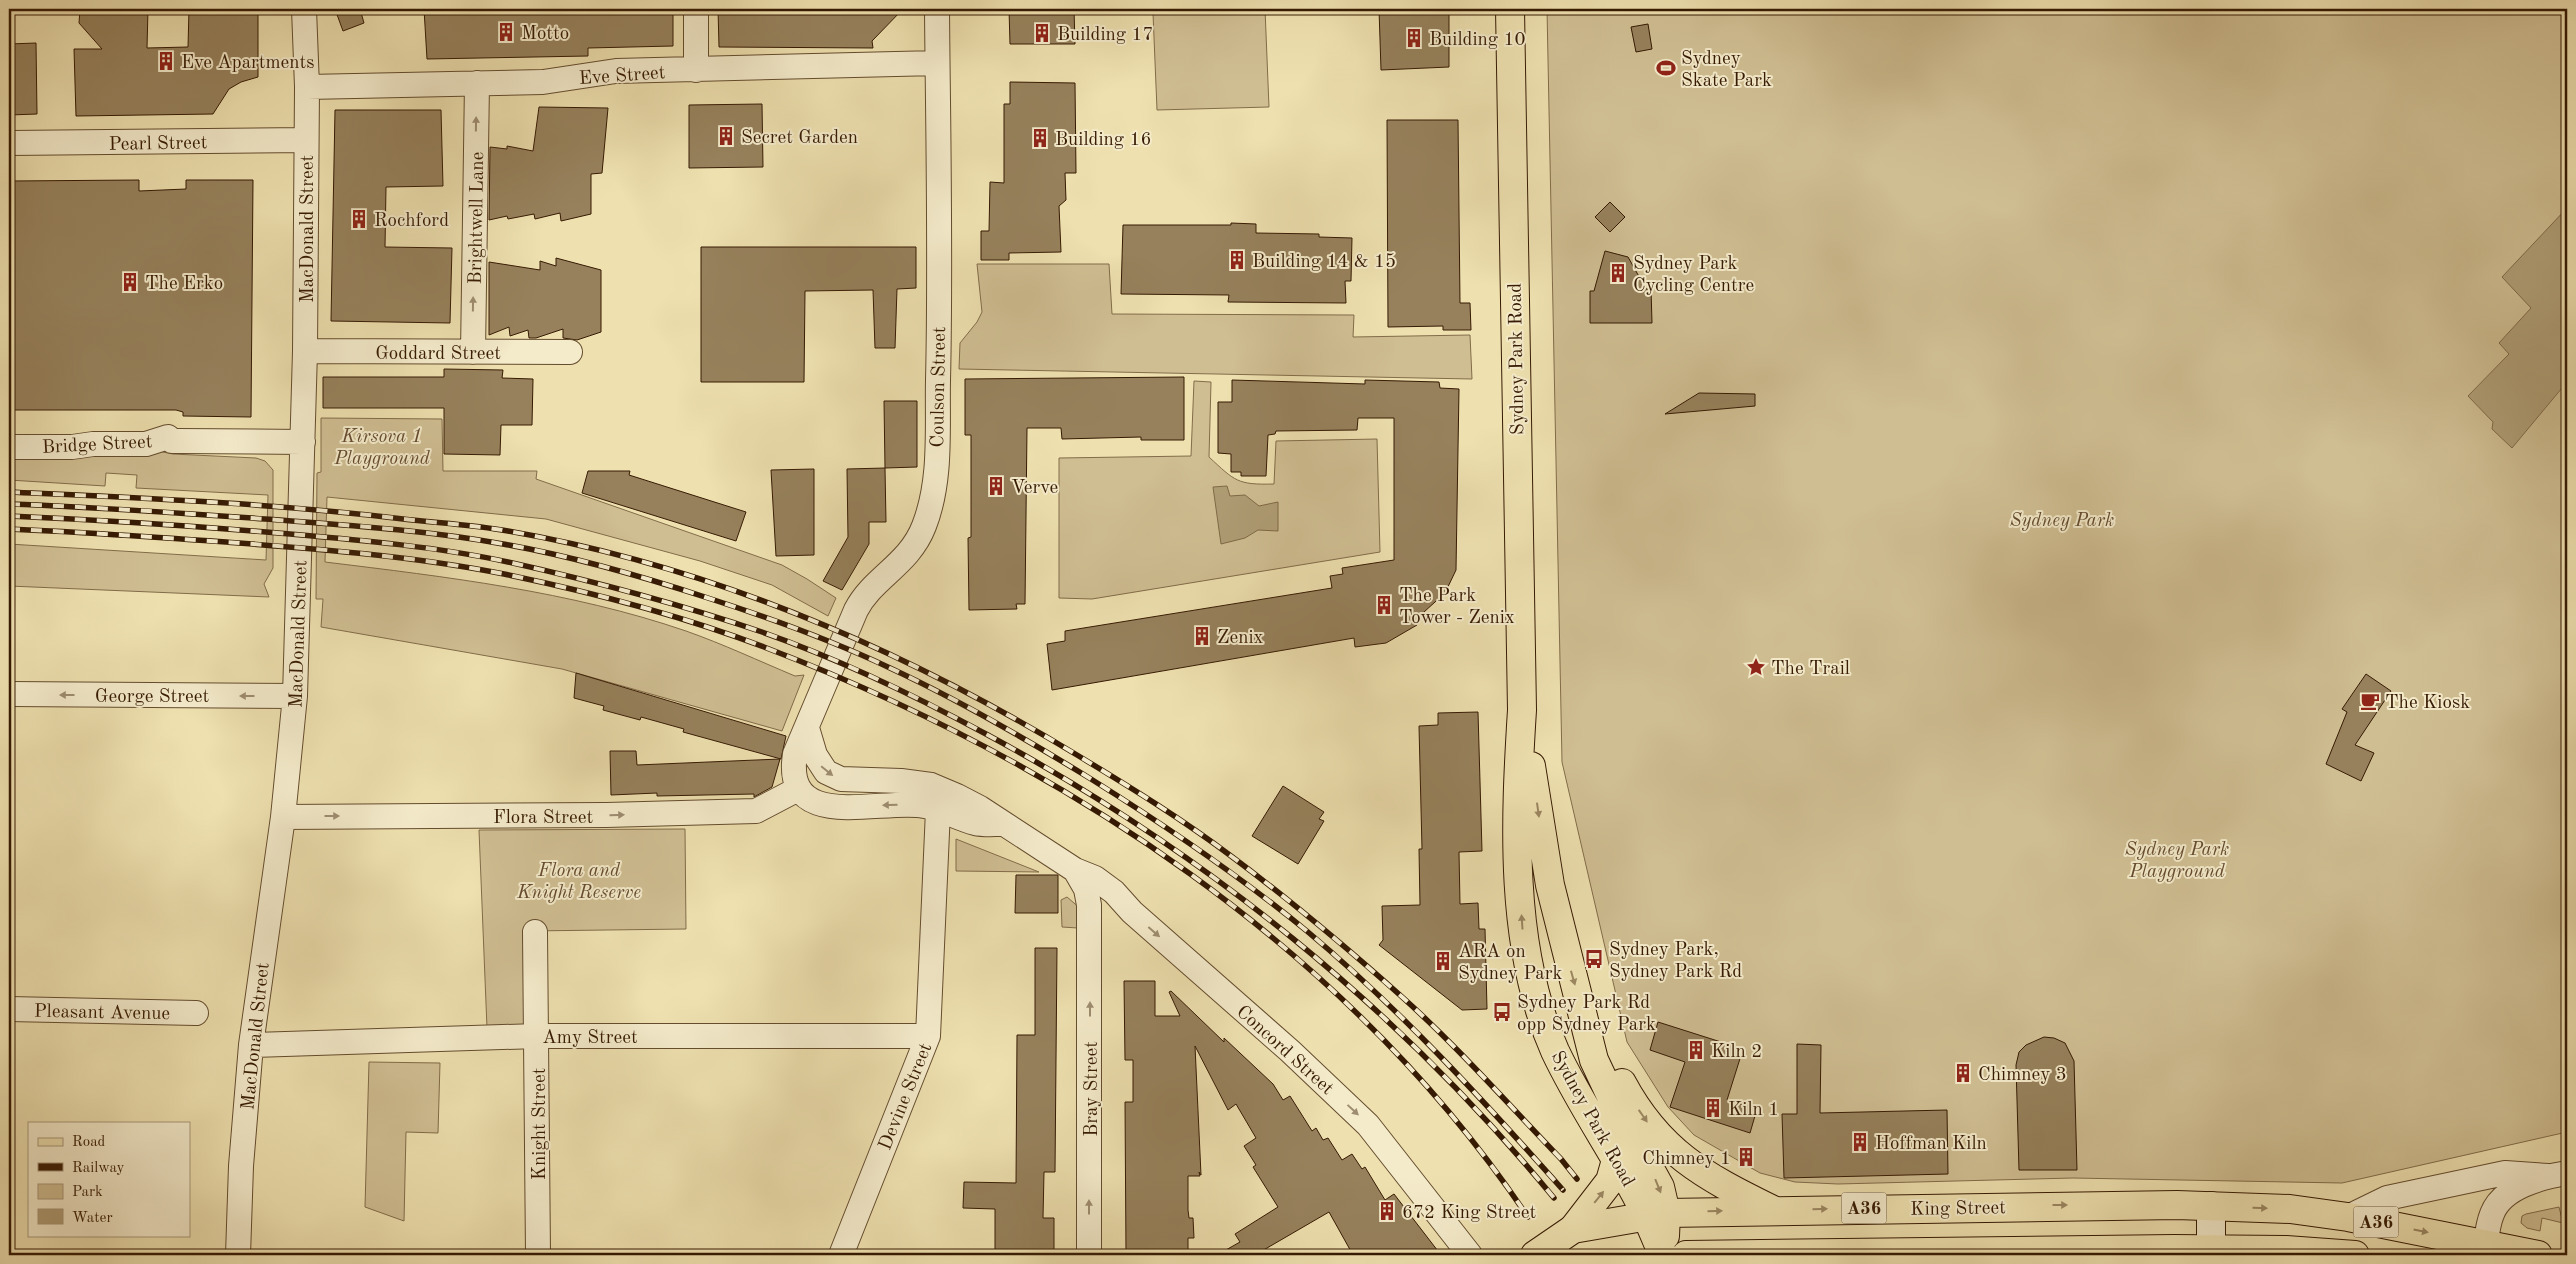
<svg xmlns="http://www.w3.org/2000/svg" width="2576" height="1264" font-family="'Old Standard TT',serif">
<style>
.green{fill:#cfbe92;stroke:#826c4a}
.water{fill:#af9d75;stroke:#7f6947}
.building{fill:#96815c;stroke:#361a03}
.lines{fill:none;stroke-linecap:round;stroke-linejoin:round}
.street-casing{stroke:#644c2e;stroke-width:26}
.secondary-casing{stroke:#361a03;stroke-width:30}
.primary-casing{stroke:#361a03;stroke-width:30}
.highway-casing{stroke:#361a03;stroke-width:30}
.street{stroke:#f4ebcb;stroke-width:24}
.secondary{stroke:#f4ebcb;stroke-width:28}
.primary{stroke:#eee0af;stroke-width:28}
.highway{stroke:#eee0af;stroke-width:28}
.rail-casing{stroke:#361a03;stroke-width:5.5}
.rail{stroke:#f4ebcb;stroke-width:4;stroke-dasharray:11;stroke-linecap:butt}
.oneway{fill:#9e8d71}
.oneway2{fill:#9b8762}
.labels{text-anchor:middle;stroke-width:4;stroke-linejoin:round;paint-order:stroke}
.shield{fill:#f4ebcb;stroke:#6f593f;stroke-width:1}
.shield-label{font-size:18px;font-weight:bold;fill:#361a03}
.poi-label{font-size:19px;fill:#361a03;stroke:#f4ebcb;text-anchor:start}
.street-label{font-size:19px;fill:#361a03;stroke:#f4ebcb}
.park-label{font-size:19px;font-style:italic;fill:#644b2e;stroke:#f4ebcb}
</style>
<rect width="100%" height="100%" fill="#eee0af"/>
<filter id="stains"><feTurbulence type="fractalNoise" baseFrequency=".004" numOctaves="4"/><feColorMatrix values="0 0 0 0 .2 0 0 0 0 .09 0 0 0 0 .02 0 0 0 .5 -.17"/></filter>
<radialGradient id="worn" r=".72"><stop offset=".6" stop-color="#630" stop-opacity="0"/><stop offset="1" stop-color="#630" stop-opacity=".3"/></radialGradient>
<path class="green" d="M 1265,9 L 1269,107 L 1157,110 L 1153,13 Z
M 1547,9 L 2567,9 L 2567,1132 L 2342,1183 L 2073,1178 L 1838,1184 L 1795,1182 L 1760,1173 L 1694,1135 L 1668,1107 L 1627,1042 L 1562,762 Z
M 977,264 L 1109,264 L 1112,314 L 1354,315 L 1353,337 L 1470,335 L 1472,379 L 959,369 L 960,343 L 977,322 L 982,312 Z
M 1194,381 L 1211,382 L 1209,457 C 1235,481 1237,485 1274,484 L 1276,441 L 1377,439 L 1380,552 L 1092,599 L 1059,598 L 1059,458 L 1191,456 Z
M 321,418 L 442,419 L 443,471 L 537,471 L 536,479 L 782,565 L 807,579 L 836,598 L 828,616 L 772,585 L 700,561 L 546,519 L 327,497 L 325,562 C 447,577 569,591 686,631 C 723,644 759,661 795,676 L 804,675 L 782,731 L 562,669 L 321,627 L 323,599 L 316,599 L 317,473 L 321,472 Z
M 158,451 L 173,454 L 256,458 L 265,461 L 273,470 L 273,568 L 264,584 L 269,597 L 9,586 L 9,544 L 266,560 L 268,495 L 136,488 L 137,475 L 106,473 L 105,486 L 9,480 L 9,456 Z
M 685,829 L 686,929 L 528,931 L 529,1027 L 487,1028 L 479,830 Z
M 956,839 L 1039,872 L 956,871 Z
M 1067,897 L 1081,909 L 1078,928 L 1062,927 L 1061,900 Z
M 369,1062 L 440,1063 L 438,1133 L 406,1132 L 404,1221 L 365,1207 Z
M 2559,1207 L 2563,1223 L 2542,1218 L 2540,1231 L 2527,1228 L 2521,1223 L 2522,1216 L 2526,1214 Z"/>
<path class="water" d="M 2567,208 L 2567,382 L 2512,448 L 2492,429 L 2493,422 L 2468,396 L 2509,354 L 2499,343 L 2531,308 L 2502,277 Z
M 1227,486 L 1230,496 L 1245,495 L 1259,506 L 1278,502 L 1278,531 L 1258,530 L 1245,538 L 1221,544 L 1213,487 Z"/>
<path class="building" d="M 80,9 L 148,9 L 147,48 L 188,47 L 189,9 L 258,9 L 258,77 L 241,82 L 229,89 L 213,114 L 76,116 L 74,49 L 102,49 L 79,23 Z
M 335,9 L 360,9 L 364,23 L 343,31 Z
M 424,9 L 673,9 L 673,46 L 588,48 L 588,56 L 427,59 Z
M 718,9 L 903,9 L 872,41 L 873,48 L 719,47 Z
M 1009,9 L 1074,9 L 1075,44 L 1010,44 Z
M 1379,9 L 1449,9 L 1449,67 L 1381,70 Z
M 1648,24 L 1652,49 L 1636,52 L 1631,27 Z
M 36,43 L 37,114 L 9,115 L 9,44 Z
M 1010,82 L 1075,83 L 1076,173 L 1065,173 L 1066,200 L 1059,206 L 1061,252 L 1009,253 L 1009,260 L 981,260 L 981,231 L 989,231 L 990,182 L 1004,183 L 1004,104 L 1010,104 Z
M 762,104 L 763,167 L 689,168 L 689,105 Z
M 539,107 L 608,108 L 602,173 L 591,174 L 591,214 L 561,221 L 560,213 L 535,219 L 534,214 L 508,219 L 507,216 L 489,220 L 490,147 L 507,149 L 507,146 L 533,151 Z
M 335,110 L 441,110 L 443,186 L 386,187 L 385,247 L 452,248 L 450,323 L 331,321 Z
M 1387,120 L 1458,120 L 1460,303 L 1470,303 L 1471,330 L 1443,330 L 1443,326 L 1388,327 Z
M 139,180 L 139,191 L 186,189 L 186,180 L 253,180 L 251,417 L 183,416 L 183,412 L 176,410 L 9,410 L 9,181 Z
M 1610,202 L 1625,217 L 1610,232 L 1595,217 Z
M 1231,223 L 1256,224 L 1256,233 L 1319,234 L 1319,237 L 1352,238 L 1351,281 L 1345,281 L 1346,303 L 1228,302 L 1229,295 L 1121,294 L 1123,225 L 1231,225 Z
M 701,247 L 916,247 L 916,288 L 897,289 L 895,348 L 875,348 L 873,290 L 805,291 L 804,382 L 701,382 Z
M 1605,251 L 1628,257 L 1646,289 L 1651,289 L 1652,323 L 1590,323 L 1590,291 L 1594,291 Z
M 556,258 L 601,270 L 601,332 L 577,340 L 563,338 L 563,329 L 536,338 L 529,338 L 528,330 L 510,336 L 509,327 L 489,335 L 489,262 L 540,270 L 540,261 L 556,266 Z
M 444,369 L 503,370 L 502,378 L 533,379 L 532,425 L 501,425 L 500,455 L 444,454 L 444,408 L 323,408 L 323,377 L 444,377 Z
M 1184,377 L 1184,440 L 1141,440 L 1141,437 L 1062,439 L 1061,428 L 1027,428 L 1025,604 L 1016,604 L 1017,609 L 969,610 L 968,538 L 971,537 L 971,435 L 965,435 L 965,379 Z
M 1232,380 L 1365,384 L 1365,380 L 1439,382 L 1440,388 L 1459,389 L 1456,570 L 1445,593 L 1414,621 L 1417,625 L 1386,643 L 1355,647 L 1354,638 L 1052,690 L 1047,644 L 1065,641 L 1065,631 L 1332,588 L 1330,576 L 1343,574 L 1342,568 L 1394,560 L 1394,418 L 1358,418 L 1357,430 L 1276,431 L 1275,434 L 1268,435 L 1266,476 L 1241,476 L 1241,472 L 1231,472 L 1231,454 L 1218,453 L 1218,402 L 1232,402 Z
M 1699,393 L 1755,394 L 1755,406 L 1665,414 Z
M 884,401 L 917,401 L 917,467 L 885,468 Z
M 885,468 L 886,522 L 869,522 L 869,544 L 842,590 L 823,581 L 848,537 L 847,469 Z
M 814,469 L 814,555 L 776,556 L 771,470 Z
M 588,471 L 630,471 L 629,475 L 746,512 L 736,541 L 582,493 Z
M 576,673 L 786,736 L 781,759 L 683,732 L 684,729 L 641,717 L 640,720 L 603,710 L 604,706 L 574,698 Z
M 2366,674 L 2391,691 L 2355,745 L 2374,753 L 2361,781 L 2326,764 L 2347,712 L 2342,709 Z
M 1478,712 L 1482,851 L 1459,852 L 1460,904 L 1478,903 L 1479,929 L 1485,929 L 1487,1009 L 1462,1010 L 1379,945 L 1383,940 L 1382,906 L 1420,905 L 1419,849 L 1422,849 L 1419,726 L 1438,725 L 1438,713 Z
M 610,751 L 636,751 L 637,765 L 780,759 L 772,787 L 754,797 L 754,794 L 657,796 L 657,793 L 611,795 Z
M 1283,786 L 1324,812 L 1319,819 L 1324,821 L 1298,864 L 1252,836 Z
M 1016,875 L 1058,875 L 1058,913 L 1015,913 Z
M 1035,948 L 1057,948 L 1055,1172 L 1044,1172 L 1043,1218 L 1054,1218 L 1054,1255 L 995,1255 L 995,1209 L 963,1208 L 964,1182 L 1016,1183 L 1017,1035 L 1035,1035 Z
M 1124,981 L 1155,981 L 1155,1016 L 1180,1016 L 1169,992 L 1171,991 L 1224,1042 L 1224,1038 L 1273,1084 L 1283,1100 L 1290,1096 L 1312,1131 L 1316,1128 L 1323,1140 L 1328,1138 L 1342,1160 L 1352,1154 L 1362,1169 L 1365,1167 L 1385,1200 L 1394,1194 L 1441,1255 L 1353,1255 L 1329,1212 L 1255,1255 L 1217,1255 L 1240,1242 L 1235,1234 L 1278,1207 L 1253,1167 L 1256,1165 L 1244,1146 L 1256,1138 L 1236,1104 L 1228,1110 L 1195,1046 L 1201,1175 L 1199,1172 L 1200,1176 L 1188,1176 L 1188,1210 L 1189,1218 L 1193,1218 L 1194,1238 L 1188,1238 L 1188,1255 L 1126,1255 L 1125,1102 L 1133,1102 L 1133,1060 L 1125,1060 Z
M 1658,1022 L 1743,1049 L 1727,1100 L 1757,1109 L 1750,1133 L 1670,1107 L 1685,1062 L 1650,1050 Z
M 2044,1037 L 2054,1038 L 2065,1043 L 2074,1061 L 2077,1170 L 2019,1170 L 2016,1065 L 2019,1052 L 2026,1045 Z
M 1797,1044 L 1821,1045 L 1820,1113 L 1947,1110 L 1948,1174 L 1784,1178 L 1782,1114 L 1797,1114 Z"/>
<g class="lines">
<g class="street-casing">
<path id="street" d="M 696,9 L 696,70
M 937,9 C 938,132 941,256 938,380 C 937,428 942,480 924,526 C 909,565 873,577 856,610 L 795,754 C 783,830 872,801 917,805 C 937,806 956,818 975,823 C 984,825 993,824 1002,824
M 307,87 L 543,82 L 616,71 L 937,63
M 9,143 L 306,140
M 305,351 L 570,352
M 473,352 L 477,83
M 9,447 L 72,447 L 93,444 L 146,444 L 168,437 L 172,441 L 178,441 L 303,442
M 9,694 L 295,696
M 807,728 L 815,755 L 826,772 L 841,779 L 901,781 L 931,785 L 957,796 L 980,808 L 1075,870 L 1095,878 L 1114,892 L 1132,912 L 1290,1051 L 1368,1125 L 1470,1255
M 283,817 L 606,815 L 756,811 L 798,789
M 1075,870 L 1086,889 L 1089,905 L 1089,1255
M 535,932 L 538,1255
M 9,1009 L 196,1013
M 251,1045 L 537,1036 L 928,1036
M 2348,1217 L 2387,1198 L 2505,1173 L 2548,1176
M 238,1255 L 241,1166 L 251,1045 L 283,817 L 295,696 L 305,351 L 307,87 L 304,9
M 841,1255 L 928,1036 L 938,810
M 2484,1255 C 2486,1242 2487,1226 2492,1214 C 2502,1187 2542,1177 2567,1173"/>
</g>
<g class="secondary-casing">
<path id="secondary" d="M 2211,1206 L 2211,1249 L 2215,1255"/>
</g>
<g class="primary-casing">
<path id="primary" d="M 1510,9 L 1522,710 C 1515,821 1509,947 1555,1051 C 1578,1100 1609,1145 1635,1193 C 1646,1213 1654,1234 1663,1255
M 1531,766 L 1550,885 L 1594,1060 L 1618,1111 L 1660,1187 L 1666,1213 L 1665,1236
M 1622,1083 C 1659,1152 1704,1176 1771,1209
M 1573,1229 L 1610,1181 L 1616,1160"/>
</g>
<g class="highway-casing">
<path id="highway" d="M 1535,1255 L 1573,1229 L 1666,1213 L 2177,1205 L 2290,1209 L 2348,1217 L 2538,1255
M 1686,1255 L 2174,1249 L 2286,1250 L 2355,1255"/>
</g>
<use href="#street" class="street"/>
<use href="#secondary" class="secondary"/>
<use href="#primary" class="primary"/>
<use href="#highway" class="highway"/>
<g class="rail-casing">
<path id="rail" d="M 9,492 C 140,498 272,503 403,519 C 438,523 474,525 508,531 C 710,566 902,649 1077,755 C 1130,787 1182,819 1231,856 C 1290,900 1346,947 1401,996 C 1457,1046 1508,1104 1561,1159 L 1577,1179
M 9,504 C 94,507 180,513 265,519 C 344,525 425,530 503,544 C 572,556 641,576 708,598 C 770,618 831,640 890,668 C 959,700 1026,739 1091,779 C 1166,826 1240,876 1308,932 C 1401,1010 1483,1100 1563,1190
M 9,516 C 102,520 196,526 290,534 C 360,540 439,547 508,562 C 593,581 679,604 762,632 C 839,659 914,695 986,734 C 1203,851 1397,1007 1554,1198
M 9,529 C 81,532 154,537 226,542 C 319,549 413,556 504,574 C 591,592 680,615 764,647 C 1063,761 1348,949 1528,1217"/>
</g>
<use href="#rail" class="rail"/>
</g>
<defs><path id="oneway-solid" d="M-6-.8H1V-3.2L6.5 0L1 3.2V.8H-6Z" transform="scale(1.25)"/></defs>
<g class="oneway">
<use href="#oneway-solid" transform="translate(476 124) rotate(-89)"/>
<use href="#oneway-solid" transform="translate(473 304) rotate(-89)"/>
<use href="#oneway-solid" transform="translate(67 695) rotate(-180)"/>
<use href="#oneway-solid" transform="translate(247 696) rotate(-180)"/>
<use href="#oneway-solid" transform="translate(827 771) rotate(39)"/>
<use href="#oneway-solid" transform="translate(890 805) rotate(178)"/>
<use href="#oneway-solid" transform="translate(617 815) rotate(-1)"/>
<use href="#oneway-solid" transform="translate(332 816)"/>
<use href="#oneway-solid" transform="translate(1154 932) rotate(41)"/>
<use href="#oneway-solid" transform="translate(1090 1009) rotate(-90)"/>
<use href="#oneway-solid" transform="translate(1353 1110) rotate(43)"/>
<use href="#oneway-solid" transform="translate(1089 1207) rotate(-90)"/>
</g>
<g class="oneway2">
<use href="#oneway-solid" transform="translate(1538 810) rotate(82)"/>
<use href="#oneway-solid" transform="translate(1522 922) rotate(-94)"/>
<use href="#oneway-solid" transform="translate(1573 978) rotate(74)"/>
<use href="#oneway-solid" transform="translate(1643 1116) rotate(55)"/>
<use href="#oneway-solid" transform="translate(1658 1186) rotate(68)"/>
<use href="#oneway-solid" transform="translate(1599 1197) rotate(-51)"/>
<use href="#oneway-solid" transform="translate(2060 1205)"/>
<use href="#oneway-solid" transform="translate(2260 1208) rotate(2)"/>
<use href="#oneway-solid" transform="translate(1820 1209) rotate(-1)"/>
<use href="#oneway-solid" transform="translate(1715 1211) rotate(-2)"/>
<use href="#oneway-solid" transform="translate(2421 1231) rotate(11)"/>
</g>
<defs>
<g id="building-bare" transform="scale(1.5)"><path d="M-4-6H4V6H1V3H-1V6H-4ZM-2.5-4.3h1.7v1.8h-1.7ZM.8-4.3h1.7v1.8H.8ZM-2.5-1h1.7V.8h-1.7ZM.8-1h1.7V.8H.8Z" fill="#8f2418" stroke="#f4ebcb" stroke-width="2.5" paint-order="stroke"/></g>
<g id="stadium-bare" transform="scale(1.5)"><path d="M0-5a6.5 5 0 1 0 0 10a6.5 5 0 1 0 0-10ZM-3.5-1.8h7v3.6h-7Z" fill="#8f2418" stroke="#f4ebcb" stroke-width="2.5" paint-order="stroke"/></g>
<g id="sight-bare" transform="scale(1.5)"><path d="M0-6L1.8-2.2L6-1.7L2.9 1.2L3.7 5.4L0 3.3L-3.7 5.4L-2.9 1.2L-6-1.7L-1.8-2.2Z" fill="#8f2418" stroke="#f4ebcb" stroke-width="2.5" paint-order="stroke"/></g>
<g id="cafe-bare" transform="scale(1.5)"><path d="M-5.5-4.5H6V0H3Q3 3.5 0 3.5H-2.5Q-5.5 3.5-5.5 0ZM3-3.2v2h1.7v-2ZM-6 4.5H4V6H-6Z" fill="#8f2418" stroke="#f4ebcb" stroke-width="2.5" paint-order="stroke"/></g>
<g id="bus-bare" transform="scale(1.5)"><path d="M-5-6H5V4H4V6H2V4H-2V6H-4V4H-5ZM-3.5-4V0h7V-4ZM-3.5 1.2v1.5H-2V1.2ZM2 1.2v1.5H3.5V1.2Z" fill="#8f2418" stroke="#f4ebcb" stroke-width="2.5" paint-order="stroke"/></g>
</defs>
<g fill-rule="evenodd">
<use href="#building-bare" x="506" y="32"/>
<use href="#building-bare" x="1042" y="33"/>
<use href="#building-bare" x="1414" y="38"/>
<use href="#building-bare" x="166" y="61"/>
<use href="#stadium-bare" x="1666" y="68"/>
<use href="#building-bare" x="726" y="136"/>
<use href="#building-bare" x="1040" y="138"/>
<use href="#building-bare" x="359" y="219"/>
<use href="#building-bare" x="1237" y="260"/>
<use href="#building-bare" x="1618" y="273"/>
<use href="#building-bare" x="130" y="282"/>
<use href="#building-bare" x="996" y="486"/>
<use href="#building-bare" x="1384" y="605"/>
<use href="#building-bare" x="1202" y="636"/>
<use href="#sight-bare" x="1756" y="667"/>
<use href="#cafe-bare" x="2370" y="701"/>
<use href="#bus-bare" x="1594" y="959"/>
<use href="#building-bare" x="1443" y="961"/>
<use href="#bus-bare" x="1502" y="1012"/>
<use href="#building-bare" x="1696" y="1050"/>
<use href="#building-bare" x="1963" y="1073"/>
<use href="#building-bare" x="1713" y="1108"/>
<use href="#building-bare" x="1860" y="1142"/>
<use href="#building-bare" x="1746" y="1157"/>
<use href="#building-bare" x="1387" y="1211"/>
</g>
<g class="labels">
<g class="shield">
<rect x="1841.5" y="1192.5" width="45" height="31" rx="4"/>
<rect x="2353.5" y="1206.5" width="45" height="31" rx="4"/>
</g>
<g class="shield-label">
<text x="1864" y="1214">A36</text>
<text x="2376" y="1228">A36</text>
</g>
<g class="poi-label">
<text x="521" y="39">Motto</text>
<text x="1057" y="40">Building 17</text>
<text x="1429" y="45">Building 10</text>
<text x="1681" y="64">Sydney<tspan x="1681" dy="22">Skate Park</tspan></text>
<text x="181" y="68">Eve Apartments</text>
<text x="741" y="143">Secret Garden</text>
<text x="1055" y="145">Building 16</text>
<text x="374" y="226">Rochford</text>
<text x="1252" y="267">Building 14 &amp; 15</text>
<text x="1633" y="269">Sydney Park<tspan x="1633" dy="22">Cycling Centre</tspan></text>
<text x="145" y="289">The Erko</text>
<text x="1011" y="493">Verve</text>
<text x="1399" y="601">The Park<tspan x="1399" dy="22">Tower - Zenix</tspan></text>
<text x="1217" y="643">Zenix</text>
<text x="1771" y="674">The Trail</text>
<text x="2385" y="708">The Kiosk</text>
<text x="1609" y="955">Sydney Park,<tspan x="1609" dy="22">Sydney Park Rd</tspan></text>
<text x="1458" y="957">ARA on<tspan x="1458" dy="22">Sydney Park</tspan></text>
<text x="1517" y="1008">Sydney Park Rd<tspan x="1517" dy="22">opp Sydney Park</tspan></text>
<text x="1711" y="1057">Kiln 2</text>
<text x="1978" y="1080">Chimney 3</text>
<text x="1728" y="1115">Kiln 1</text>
<text x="1875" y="1149">Hoffman Kiln</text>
<text x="1731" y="1164" text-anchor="end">Chimney 1</text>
<text x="1402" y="1218">672 King Street</text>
</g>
<g class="street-label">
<text transform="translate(622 74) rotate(-4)" y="7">Eve Street</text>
<text transform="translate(158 142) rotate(-1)" y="7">Pearl Street</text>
<text transform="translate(475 218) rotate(-89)" y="7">Brightwell Lane</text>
<text transform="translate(306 229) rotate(-90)" y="7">MacDonald Street</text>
<text x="438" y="359">Goddard Street</text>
<text transform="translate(1515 359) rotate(-91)" y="7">Sydney Park Road</text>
<text transform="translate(937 387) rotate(-89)" y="7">Coulson Street</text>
<text transform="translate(97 443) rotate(-3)" y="7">Bridge Street</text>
<text transform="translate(297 634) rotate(-88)" y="7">MacDonald Street</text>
<text x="152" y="702">George Street</text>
<text x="543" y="823">Flora Street</text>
<text transform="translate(102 1011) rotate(1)" y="7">Pleasant Avenue</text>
<text transform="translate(254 1036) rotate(-84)" y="7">MacDonald Street</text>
<text x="590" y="1043">Amy Street</text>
<text transform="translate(1286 1049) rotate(42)" y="7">Concord Street</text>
<text transform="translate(1090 1089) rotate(-90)" y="7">Bray Street</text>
<text transform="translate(904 1096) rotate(-68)" y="7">Devine Street</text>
<text transform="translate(1594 1118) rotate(61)" y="7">Sydney Park Road</text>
<text transform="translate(538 1124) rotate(-90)" y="7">Knight Street</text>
<text transform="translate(1958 1207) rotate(-1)" y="7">King Street</text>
</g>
<g class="park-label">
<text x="382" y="442">Kirsova 1<tspan x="382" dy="22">Playground</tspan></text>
<text x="2062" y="526">Sydney Park</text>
<text x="2177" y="855">Sydney Park<tspan x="2177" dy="22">Playground</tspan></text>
<text x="579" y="876">Flora and<tspan x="579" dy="22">Knight Reserve</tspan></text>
</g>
</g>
<rect width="2576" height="1264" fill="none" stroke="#eee0af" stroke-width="30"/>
<rect x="10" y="10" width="2556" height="1244" fill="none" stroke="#361a03" stroke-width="2.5"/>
<rect x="15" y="15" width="2546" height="1234" fill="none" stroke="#361a03"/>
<rect x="28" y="1122" width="162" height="115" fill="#f4ebcb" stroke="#a8977b"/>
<rect x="38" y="1138" width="25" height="8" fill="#eee0af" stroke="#a8977b"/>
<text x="72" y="1146" font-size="15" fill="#361a03">Road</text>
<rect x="38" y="1163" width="25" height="8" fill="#361a03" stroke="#a8977b"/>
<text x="72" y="1172" font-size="15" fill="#361a03">Railway</text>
<rect x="38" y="1184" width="25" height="15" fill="#cfbe92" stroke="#a8977b"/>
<text x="72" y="1196" font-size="15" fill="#361a03">Park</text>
<rect x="38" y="1209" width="25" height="15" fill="#af9d75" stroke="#a8977b"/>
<text x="72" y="1222" font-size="15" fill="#361a03">Water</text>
<rect width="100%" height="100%" filter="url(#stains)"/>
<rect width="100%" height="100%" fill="url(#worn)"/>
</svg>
